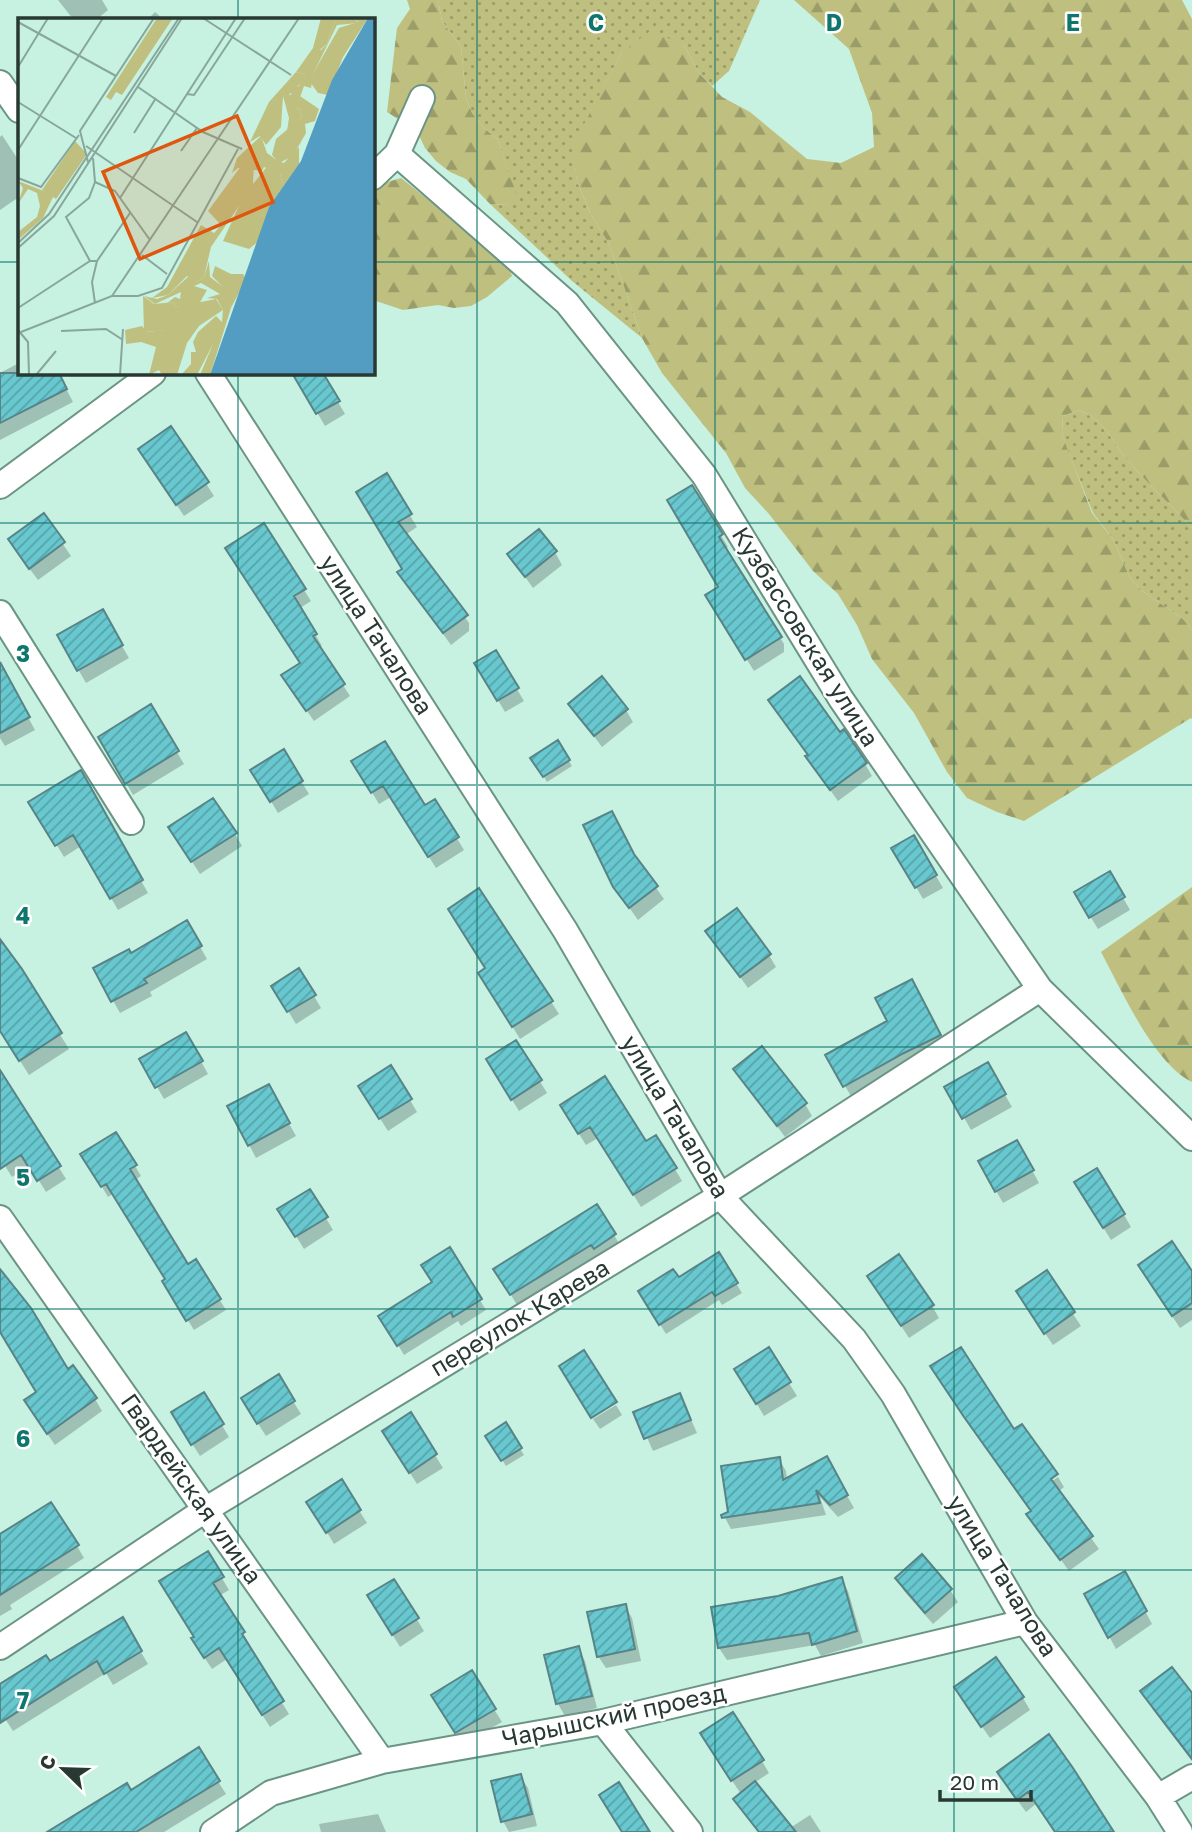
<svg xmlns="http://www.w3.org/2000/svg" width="1192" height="1832" font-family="'Golos Text',sans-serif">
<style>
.green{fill:url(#green-dots)}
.forest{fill:url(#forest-firs)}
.shadow{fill:#0003}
.building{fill:url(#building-hatch);stroke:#578487;stroke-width:2}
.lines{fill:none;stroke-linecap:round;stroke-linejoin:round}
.street-casing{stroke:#6c9485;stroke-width:28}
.street{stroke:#fff;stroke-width:24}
.grid{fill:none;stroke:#0f766e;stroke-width:2;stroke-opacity:0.55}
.labels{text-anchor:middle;stroke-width:5;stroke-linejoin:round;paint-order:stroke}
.street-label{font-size:24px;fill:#283933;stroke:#fff}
.inset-river{fill:none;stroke:#549dc2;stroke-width:3.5}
.inset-road{fill:none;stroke:#87a79b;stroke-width:2}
.view{fill:#de570e;fill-opacity:0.15;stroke:#de570e;stroke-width:3.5}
.inset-edge{fill:none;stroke:#283933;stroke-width:3.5}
.grid-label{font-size:23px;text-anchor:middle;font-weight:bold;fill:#0f766e;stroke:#fff;stroke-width:5;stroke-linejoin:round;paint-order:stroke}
</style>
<defs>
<pattern id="green-dots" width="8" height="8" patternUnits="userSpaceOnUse" patternTransform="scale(1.75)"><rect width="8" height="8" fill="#bfc07f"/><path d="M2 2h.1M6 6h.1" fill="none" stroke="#9b9d69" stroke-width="1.8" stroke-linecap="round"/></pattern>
<pattern id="forest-firs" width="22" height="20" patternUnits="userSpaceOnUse" patternTransform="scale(1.75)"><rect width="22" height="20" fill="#bfc07f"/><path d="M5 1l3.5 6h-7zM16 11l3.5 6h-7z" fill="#9b9d69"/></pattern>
<pattern id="building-hatch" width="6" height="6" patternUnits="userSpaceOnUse" patternTransform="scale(1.75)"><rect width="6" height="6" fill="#68c8cf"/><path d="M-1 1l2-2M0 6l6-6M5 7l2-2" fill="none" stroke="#56a3a9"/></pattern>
</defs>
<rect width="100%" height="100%" fill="#c7f1e1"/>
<path class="green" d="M 438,0 L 760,0 L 729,71 L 712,86 L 699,73 L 683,43 L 622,52 L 573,147 L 577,181 L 590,213 L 609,244 L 642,338 L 572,281 L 490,204 L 507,205 L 515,192 L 498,140 L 483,127 L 472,113 L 466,98 L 461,47 L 442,21 Z
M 1079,410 C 1109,424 1108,437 1127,460 C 1147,483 1171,505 1192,528 L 1192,630 L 1183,619 L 1141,590 L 1130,578 L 1113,539 L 1093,513 L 1067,449 L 1062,432 L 1063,416 Z"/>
<path class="forest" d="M 407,0 L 438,0 L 442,21 L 461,47 L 466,98 L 472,113 L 483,127 L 498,140 L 516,193 L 507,205 L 490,204 L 466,179 L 450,172 L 436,161 L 425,148 L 417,131 L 387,112 L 397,28 L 410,9 Z
M 794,0 L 1182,0 L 1192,19 L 1192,528 C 1171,505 1147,483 1127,460 C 1108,437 1109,424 1079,410 L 1063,416 L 1062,432 L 1067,448 L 1092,513 L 1113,539 L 1130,578 L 1141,590 L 1183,619 L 1192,630 L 1192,719 L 1191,718 L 1024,821 L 997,812 L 967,798 L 947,772 L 914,713 L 872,659 L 857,625 L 838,594 L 813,571 L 769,514 L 745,488 L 726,453 L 662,373 L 642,338 L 609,244 L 590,213 L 577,181 L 572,147 L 622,52 L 649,32 L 683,43 L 699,73 L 722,97 L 750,112 L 807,159 L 841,163 L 874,147 L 872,113 L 849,49 Z
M 401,178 L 441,210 L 473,224 L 492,255 L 507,261 L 512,276 L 487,297 L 471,306 L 454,308 L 438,305 L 403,310 L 373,300 L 373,190 L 384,183 Z
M 1192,887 L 1192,1082 C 1154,1064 1121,989 1101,952 Z"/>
<path class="shadow" d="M 58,0 L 102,0 L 108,10 L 97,19 L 73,19 Z
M 155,12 L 163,19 L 148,19 Z
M 2,135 L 19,161 L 19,197 L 0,210 L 0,137 Z
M 19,363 L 19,373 L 58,373 L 73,402 L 0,440 L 0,373 Z
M 294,373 L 321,373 L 345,414 L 325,426 Z
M 171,429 L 214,496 L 184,516 L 147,461 Z
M 386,476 L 417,527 L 405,535 L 469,623 L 469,631 L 451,645 L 399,573 L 404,570 Z
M 692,487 L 728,547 L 725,549 L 784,644 L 784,652 L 754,671 L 715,608 L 720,588 Z
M 43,515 L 71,556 L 38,580 L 17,552 Z
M 555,552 L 562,565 L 533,588 L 509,554 Z
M 234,560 L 304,590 L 311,601 L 300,608 L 322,646 L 319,648 L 350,696 L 314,721 L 290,687 L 301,663 Z
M 102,612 L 129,658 L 86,683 L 59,636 Z
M 495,652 L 524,701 L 505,712 L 476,663 Z
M 10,684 L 35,730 L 5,746 L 0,738 L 0,689 Z
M 570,704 L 626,710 L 633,722 L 602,747 Z
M 150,707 L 184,764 L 133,795 L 100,737 Z
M 839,734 L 865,764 L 872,776 L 838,801 L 815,769 L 809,756 Z
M 557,742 L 572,766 L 547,782 L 533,758 Z
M 283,752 L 309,794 L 278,813 L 253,771 Z
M 80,773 L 148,893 L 118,910 L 81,846 L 64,857 L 31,802 Z
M 361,774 L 425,808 L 435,802 L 464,850 L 436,868 L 391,797 L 379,804 Z
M 235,834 L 242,846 L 200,874 L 178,840 Z
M 913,837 L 943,888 L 923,899 L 894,849 Z
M 636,860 L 664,899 L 638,920 L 614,886 Z
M 1109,873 L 1130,910 L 1098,929 L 1076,893 Z
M 479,891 L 559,1014 L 520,1039 L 487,985 Z
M 186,922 L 207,959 L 150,992 L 152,996 L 120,1013 L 95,969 L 130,955 Z
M 708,932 L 769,955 L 776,967 L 748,988 Z
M 0,942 L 20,970 L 69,1049 L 29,1075 L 0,1029 Z
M 299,970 L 321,1008 L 296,1024 L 273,986 Z
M 918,993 L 947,1048 L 852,1098 L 828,1056 L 889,1021 Z
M 186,1034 L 208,1074 L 164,1099 L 141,1059 Z
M 516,1042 L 547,1093 L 519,1111 L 495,1072 Z
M 987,1064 L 1012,1107 L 971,1130 L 947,1087 Z
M 735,1069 L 805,1104 L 812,1116 L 785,1137 Z
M 268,1086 L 296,1136 L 256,1158 L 229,1107 Z
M 9,1087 L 66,1179 L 46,1192 L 30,1166 L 12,1177 L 0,1158 L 0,1093 Z
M 367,1098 L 410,1100 L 417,1112 L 388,1131 Z
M 569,1118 L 646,1143 L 656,1137 L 682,1181 L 641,1207 L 598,1138 L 586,1145 Z
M 116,1134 L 141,1176 L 135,1180 L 188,1267 L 196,1262 L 226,1310 L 194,1330 L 164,1282 L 167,1280 L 114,1193 L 108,1197 L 83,1155 Z
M 1017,1142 L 1039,1183 L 1003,1203 L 980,1162 Z
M 310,1191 L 333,1230 L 304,1249 L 280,1210 Z
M 1083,1195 L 1124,1215 L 1131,1227 L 1111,1240 Z
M 597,1207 L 620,1245 L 601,1258 L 599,1254 L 517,1305 L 496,1270 Z
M 449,1250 L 486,1310 L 461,1326 L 458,1321 L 404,1355 L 381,1316 L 433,1283 Z
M 718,1254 L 742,1293 L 722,1305 L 719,1300 L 666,1334 L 640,1292 L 678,1280 Z
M 0,1272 L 67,1371 L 95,1399 L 102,1411 L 55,1445 L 33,1413 L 38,1392 L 0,1329 Z
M 1046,1273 L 1081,1326 L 1053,1345 L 1025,1304 Z
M 1192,1274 L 1192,1320 L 1180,1328 L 1147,1278 Z
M 877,1289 L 932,1306 L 939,1318 L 909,1338 Z
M 768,1349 L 797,1396 L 764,1416 L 736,1369 Z
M 278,1377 L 301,1414 L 266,1436 L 250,1411 Z
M 203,1394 L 229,1437 L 200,1456 L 180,1425 Z
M 680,1395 L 697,1433 L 653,1451 L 636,1413 Z
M 616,1405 L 622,1415 L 600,1429 L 593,1419 Z
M 410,1415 L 443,1468 L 417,1484 L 391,1443 Z
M 505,1425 L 524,1455 L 506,1466 L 487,1436 Z
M 779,1459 L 786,1471 L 787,1480 L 826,1459 L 854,1508 L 838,1517 L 820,1497 L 826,1515 L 731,1529 L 724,1516 L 730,1513 Z
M 1058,1477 L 1064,1487 L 1058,1492 L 1099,1549 L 1069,1571 L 1029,1515 L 1032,1512 L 1045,1486 Z
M 341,1482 L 367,1523 L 334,1544 L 309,1502 Z
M 77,1546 L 84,1558 L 10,1605 L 12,1609 L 0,1616 L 0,1550 Z
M 207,1553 L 229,1590 L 219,1596 L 243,1633 L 250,1645 L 247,1647 L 289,1714 L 270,1727 L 227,1659 L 212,1669 L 200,1651 L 196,1637 Z
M 1125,1573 L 1152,1624 L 1116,1649 L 1086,1594 Z
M 841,1579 L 848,1591 L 863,1643 L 821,1656 L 815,1645 L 727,1660 L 719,1648 L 778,1597 Z
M 897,1579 L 950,1590 L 958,1602 L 933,1624 L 904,1591 Z
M 393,1581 L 424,1631 L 400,1647 L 376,1608 Z
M 625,1606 L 632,1618 L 641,1661 L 606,1668 L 598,1656 Z
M 122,1620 L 148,1664 L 113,1685 L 106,1673 L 13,1731 L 0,1711 L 0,1686 L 49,1663 Z
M 578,1648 L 585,1661 L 597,1708 L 565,1716 L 558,1704 L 546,1656 Z
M 471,1672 L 502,1722 L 463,1744 L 440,1708 Z
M 1143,1691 L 1192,1696 L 1192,1761 L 1153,1710 Z
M 1023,1698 L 1030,1710 L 990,1738 L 963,1700 Z
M 1048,1737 L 1112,1832 L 1056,1832 L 1037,1803 L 1026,1812 L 1006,1785 Z
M 709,1746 L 762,1761 L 769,1773 L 754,1783 L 790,1828 L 810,1815 L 821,1832 L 758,1832 L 735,1799 L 741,1794 Z
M 198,1750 L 226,1794 L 164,1832 L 51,1832 L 131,1793 Z
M 520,1776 L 528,1788 L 537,1826 L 509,1832 L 503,1821 Z
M 378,1814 L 386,1832 L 321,1832 L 319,1824 Z"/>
<path class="building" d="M 0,373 L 59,373 L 67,389 L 0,423 Z
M 292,373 L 323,373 L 340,401 L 316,414 Z
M 171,426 L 209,482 L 176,505 L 138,449 Z
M 387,473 L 412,514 L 398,522 L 468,615 L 443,633 L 397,572 L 402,569 L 356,492 Z
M 692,485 L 723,534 L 719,537 L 782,637 L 745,660 L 705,595 L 718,587 L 667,500 Z
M 44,513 L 65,542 L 29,569 L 8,539 Z
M 264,523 L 306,589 L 294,596 L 317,634 L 313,636 L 345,684 L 306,711 L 281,675 L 300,663 L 225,548 Z
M 539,529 L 557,551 L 525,577 L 507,554 Z
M 103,609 L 123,645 L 77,671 L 57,635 Z
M 496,650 L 519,688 L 497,701 L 474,663 Z
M 0,662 L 30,717 L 0,733 Z
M 602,676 L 628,709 L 594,736 L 568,704 Z
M 800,676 L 840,732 L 844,729 L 867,763 L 830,790 L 805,756 L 808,755 L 768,700 Z
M 151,704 L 179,751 L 125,784 L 98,737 Z
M 558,740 L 570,760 L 543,777 L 530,758 Z
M 385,741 L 425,805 L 435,799 L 459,837 L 428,857 L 383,786 L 371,793 L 351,761 Z
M 284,749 L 303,781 L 270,802 L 250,770 Z
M 81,770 L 143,880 L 110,899 L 73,835 L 55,846 L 28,802 Z
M 213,798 L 237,833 L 191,862 L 168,827 Z
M 612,811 L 634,854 L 658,886 L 629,908 L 613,887 L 583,825 Z
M 914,835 L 937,875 L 915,888 L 891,848 Z
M 1110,871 L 1125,897 L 1089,918 L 1074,892 Z
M 479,888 L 553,1001 L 512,1027 L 478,973 L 485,968 L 448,909 Z
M 737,908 L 771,954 L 740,977 L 705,931 Z
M 187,920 L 202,946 L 144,979 L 147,983 L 111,1002 L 93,968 L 129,949 L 131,953 Z
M 0,939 L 22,969 L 62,1033 L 19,1061 L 0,1031 Z
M 299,968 L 316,995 L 287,1012 L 271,986 Z
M 912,979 L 941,1035 L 904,1053 L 843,1087 L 825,1055 L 887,1021 L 875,998 Z
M 186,1032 L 203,1061 L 155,1088 L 139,1059 Z
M 516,1040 L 542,1080 L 511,1100 L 486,1059 Z
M 762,1046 L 807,1103 L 777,1126 L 733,1069 Z
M 988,1062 L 1006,1094 L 962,1119 L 944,1087 Z
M 391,1065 L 412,1099 L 379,1119 L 358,1086 Z
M 0,1070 L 61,1166 L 37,1181 L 21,1155 L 0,1169 Z
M 605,1076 L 646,1141 L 656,1135 L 677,1168 L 633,1195 L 590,1127 L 578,1134 L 560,1105 Z
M 269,1084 L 290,1123 L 248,1146 L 227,1106 Z
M 116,1132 L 137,1165 L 130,1169 L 188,1264 L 196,1259 L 221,1299 L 186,1321 L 162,1281 L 165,1279 L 106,1184 L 101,1187 L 80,1154 Z
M 1017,1140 L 1034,1170 L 995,1192 L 978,1161 Z
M 1097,1168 L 1125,1214 L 1103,1228 L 1074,1182 Z
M 310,1189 L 328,1217 L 295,1237 L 277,1209 Z
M 597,1204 L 616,1234 L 594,1249 L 591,1245 L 510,1295 L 493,1269 Z
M 1172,1241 L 1192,1271 L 1192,1303 L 1172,1316 L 1138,1265 Z
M 450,1247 L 482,1299 L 453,1317 L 451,1312 L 397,1346 L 378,1316 L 432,1282 L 421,1265 Z
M 719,1252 L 738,1283 L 715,1296 L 712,1292 L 659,1325 L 638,1291 L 673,1269 L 679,1277 Z
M 899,1254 L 934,1305 L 901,1326 L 867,1276 Z
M 0,1269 L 31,1308 L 68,1369 L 73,1365 L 97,1398 L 47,1434 L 24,1400 L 36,1392 L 0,1332 Z
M 1047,1270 L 1075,1312 L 1044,1334 L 1016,1291 Z
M 769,1347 L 791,1382 L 756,1404 L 734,1369 Z
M 961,1347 L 1014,1429 L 1022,1424 L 1058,1474 L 1051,1479 L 1093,1536 L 1060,1560 L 1026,1514 L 1031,1511 L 964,1417 L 930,1366 Z
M 584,1350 L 617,1402 L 591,1418 L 559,1366 Z
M 279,1374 L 295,1401 L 257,1424 L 241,1398 Z
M 204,1392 L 224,1424 L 191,1445 L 171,1412 Z
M 680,1393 L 691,1420 L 644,1439 L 633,1412 Z
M 411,1412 L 437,1454 L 409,1473 L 382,1431 Z
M 506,1422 L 522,1448 L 501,1461 L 485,1436 Z
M 827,1456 L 848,1495 L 830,1505 L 816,1490 L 820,1503 L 722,1518 L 721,1515 L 728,1512 L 721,1466 L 780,1457 L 783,1480 Z
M 342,1479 L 361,1510 L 326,1533 L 306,1502 Z
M 51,1502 L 79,1545 L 0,1595 L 0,1534 Z
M 208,1551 L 224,1577 L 213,1583 L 245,1632 L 242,1634 L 284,1701 L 262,1715 L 219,1648 L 204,1658 L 191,1638 L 194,1637 L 159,1581 Z
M 922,1554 L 952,1589 L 925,1613 L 895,1578 Z
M 1125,1571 L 1147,1611 L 1108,1638 L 1084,1594 Z
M 842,1577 L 857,1631 L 812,1645 L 809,1633 L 718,1648 L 711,1607 L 778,1596 Z
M 394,1579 L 419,1618 L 392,1635 L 367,1595 Z
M 626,1604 L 635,1649 L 597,1657 L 587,1612 Z
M 123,1617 L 142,1651 L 104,1674 L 97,1661 L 0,1723 L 0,1684 L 46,1655 L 50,1661 Z
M 579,1646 L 592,1696 L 556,1704 L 544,1655 Z
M 996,1657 L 1024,1697 L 981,1727 L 954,1687 Z
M 1172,1667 L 1192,1693 L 1192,1759 L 1140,1691 Z
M 472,1670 L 496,1709 L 455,1733 L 431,1695 Z
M 733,1712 L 764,1760 L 731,1781 L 700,1733 Z
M 1049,1734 L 1073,1768 L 1114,1832 L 1055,1832 L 1028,1792 L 1017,1800 L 997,1772 Z
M 199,1747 L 220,1781 L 136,1832 L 47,1832 L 127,1783 L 131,1790 Z
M 521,1774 L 532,1814 L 501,1822 L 491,1781 Z
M 755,1781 L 796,1832 L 759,1832 L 733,1799 Z
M 619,1782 L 650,1832 L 622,1832 L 599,1795 Z"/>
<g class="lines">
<g class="street-casing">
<path id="street" d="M 0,83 L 19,110
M 397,154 L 567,303 L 704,475 L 841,699 L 1040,989 L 1192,1138
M 373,177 L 397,154 L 422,98
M 208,373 L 565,930 L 720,1196 L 854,1339 L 893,1394 L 1025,1622 L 1158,1797 L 1180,1832
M 0,486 L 153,373
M 0,613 L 131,822
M 0,1218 L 382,1761
M 0,1647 L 205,1510 L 720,1196 L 1040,989
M 603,1722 L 690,1832
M 1158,1797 L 1192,1777
M 213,1832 L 271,1793 L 382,1761 L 603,1722 L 1025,1622"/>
</g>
<use href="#street" class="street"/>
</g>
<path class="grid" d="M 238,0 L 238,19M 477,0 L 477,1832M 715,0 L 715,1832M 954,0 L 954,1832M 0,262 L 19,262M 373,262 L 1192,262M 238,373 L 238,1832M 0,523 L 1192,523M 0,785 L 1192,785M 0,1047 L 1192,1047M 0,1309 L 1192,1309M 0,1570 L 1192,1570"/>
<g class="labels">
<g class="street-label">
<text transform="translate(376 635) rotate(57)" y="8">улица Тачалова</text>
<text transform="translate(805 637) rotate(58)" y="8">Кузбассовская улица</text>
<text transform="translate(675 1117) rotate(59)" y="8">улица Тачалова</text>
<text transform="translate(520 1318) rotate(-31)" y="8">переулок Карева</text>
<text transform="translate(191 1489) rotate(55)" y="8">Гвардейская улица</text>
<text transform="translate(1002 1576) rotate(58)" y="8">улица Тачалова</text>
<text transform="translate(614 1716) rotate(-12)" y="8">Чарышский проезд</text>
</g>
</g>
<g transform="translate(18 18)">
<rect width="357" height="357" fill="#c7f1e1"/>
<path d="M 318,0 L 336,0 L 340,5 L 319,7 L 296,54 L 293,70 L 286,68 L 282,79 L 272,75 L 269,87 L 273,92 L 281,90 L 284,99 L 269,113 L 271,100 L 265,78 L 271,70 L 281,68 L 287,56 L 278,54 L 295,30 L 303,32 L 309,26 ZM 243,118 L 249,135 L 260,143 L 266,145 L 281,129 L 281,147 L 266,169 L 262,156 L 246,149 L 244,153 L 220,150 L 214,155 L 219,140 ZM 57,123 L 69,136 L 38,181 L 24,172 ZM 191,243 L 192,259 L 208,271 L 213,290 L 192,357 L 182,357 L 195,326 L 179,357 L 163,357 L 173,346 L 173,334 L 178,334 L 175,324 L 180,314 L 198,298 L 204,304 L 205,292 L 199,281 L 189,280 L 202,276 L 183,265 L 176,268 L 189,272 L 181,286 L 157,289 L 156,284 L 149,285 L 157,279 L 162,281 L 163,274 L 137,286 L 126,278 L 139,281 L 150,277 L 171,258 L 179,264 L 186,259 ZM 124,308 L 129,314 L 181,308 L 169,325 L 159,357 L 144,357 L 141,352 L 131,357 L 138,329 L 123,324 L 108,326 L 107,312 Z" fill="#bfc07f"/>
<path d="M 139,0 L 155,0 L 104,77 L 98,74 L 93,82 L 88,79 ZM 303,0 L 318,0 L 309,26 L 299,34 L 295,30 ZM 336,0 L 350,0 L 325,39 L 310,77 L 300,75 L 292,64 L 297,52 L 321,10 L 340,4 ZM 278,54 L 287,56 L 284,65 L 265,78 L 263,109 L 248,127 L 242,118 L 232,124 L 251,84 ZM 276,74 L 301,91 L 297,103 L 287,106 L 288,115 L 275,138 L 261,145 L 254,137 L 258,121 L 284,99 L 281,90 L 272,93 L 269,87 L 268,80 ZM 60,128 L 66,140 L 39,179 L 36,177 L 25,200 L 0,222 L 0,214 L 19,199 L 22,188 L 19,175 L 10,171 L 0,186 L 5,170 L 0,163 L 36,177 L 48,150 L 61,140 ZM 226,144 L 236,146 L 235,166 L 251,146 L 262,156 L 266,169 L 251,189 L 242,222 L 231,231 L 205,223 L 221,188 L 193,229 L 186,259 L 179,264 L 169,258 L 150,277 L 134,280 L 149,269 L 183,207 L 196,215 L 203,207 L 190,193 ZM 197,248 L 213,256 L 225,256 L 228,261 L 213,290 L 207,271 L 194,258 ZM 125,278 L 136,286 L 156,284 L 157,289 L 198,281 L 205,292 L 178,310 L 126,314 Z" fill="#bfc07f"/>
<path d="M 350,0 L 357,0 L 357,357 L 192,357 L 251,189 L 283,143 L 314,62 Z" fill="#549dc2"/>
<path class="inset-river" d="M 301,357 L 357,234"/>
<path class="inset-road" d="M 185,0 L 273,57M 0,4 L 98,58M 0,49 L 30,0M 120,69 L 185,114 L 224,131M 169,76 L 176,77 L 227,0M 0,84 L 58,120M 116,115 L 138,80M 68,128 L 179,204M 0,132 L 85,0M 163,133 L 179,110M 75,140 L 77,164 L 97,173 L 132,222M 70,144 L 62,113 L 136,0M 0,160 L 23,169 L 61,117M 102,180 L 218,0M 0,225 L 31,196 L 161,0M 0,230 L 36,198 L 164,0M 124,237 L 149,256M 72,243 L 48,199 L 71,180 L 77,164M 94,278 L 120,278 L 144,270 L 220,131M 77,285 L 74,264 L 79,243M 0,290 L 72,243 L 79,243 L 112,195M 0,312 L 10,324 L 11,357M 43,313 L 88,311 L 105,322M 3,314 L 94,278 L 281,0M 18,357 L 38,333M 102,357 L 105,311"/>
<path class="view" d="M 219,98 L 255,184 L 122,241 L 85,154 Z"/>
<rect width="357" height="357" class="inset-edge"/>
</g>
<g class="grid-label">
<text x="596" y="31">C</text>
<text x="834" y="31">D</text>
<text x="1073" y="31">E</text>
<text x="23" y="662">3</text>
<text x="23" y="924">4</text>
<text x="23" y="1186">5</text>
<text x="23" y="1447">6</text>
<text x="23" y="1709">7</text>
</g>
<g transform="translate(63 1769) rotate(293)" stroke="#ffffff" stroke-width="5" paint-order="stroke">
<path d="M0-5L12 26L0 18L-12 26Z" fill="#283933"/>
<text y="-10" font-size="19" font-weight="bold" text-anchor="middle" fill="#283933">С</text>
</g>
<path d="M940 1790v10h91v-10" fill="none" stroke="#283933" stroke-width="3.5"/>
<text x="950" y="1790" font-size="21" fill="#283933" stroke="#ffffff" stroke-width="5" paint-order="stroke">20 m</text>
</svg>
